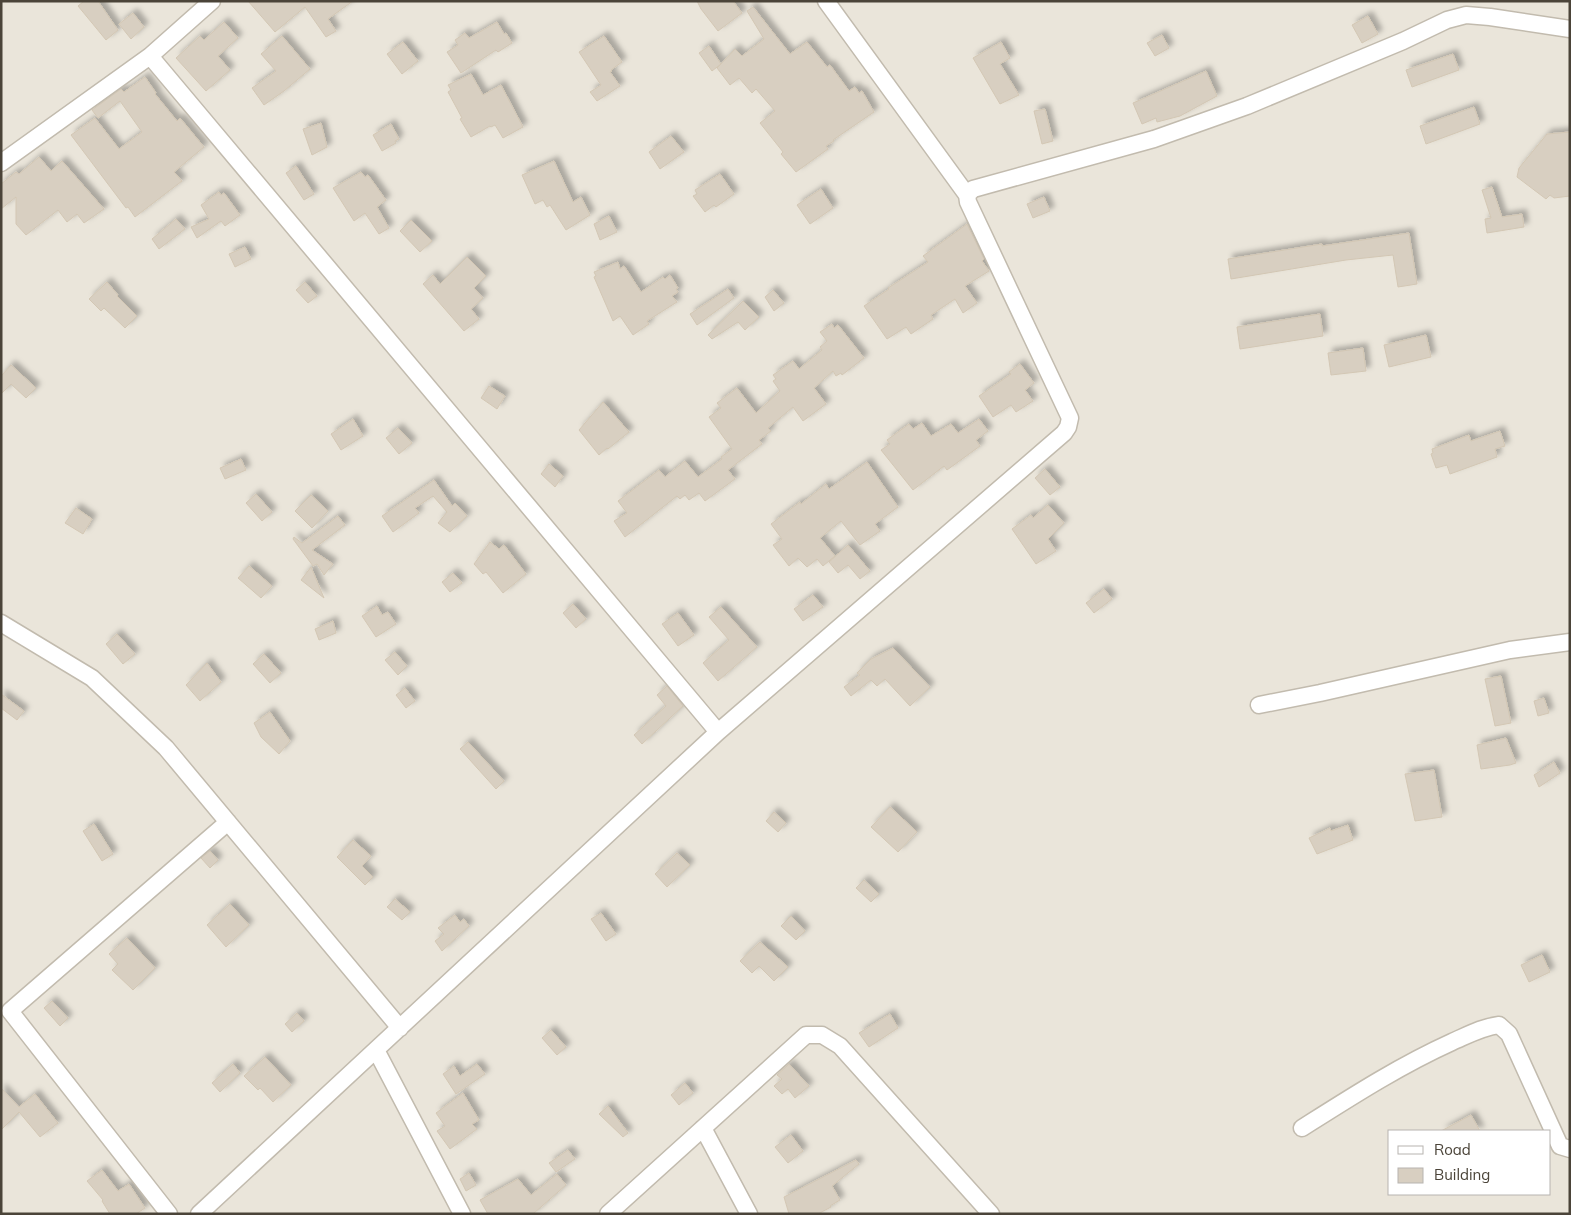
<svg xmlns="http://www.w3.org/2000/svg" width="1571" height="1215" font-family="Mulish,sans-serif">
<style>
.residential{fill:#eae5da;fill-rule:evenodd}
.building{fill:#d8cfc1;stroke:#d3c7b4;filter:url(#shadow)}
.lines{fill:none;stroke-linecap:round;stroke-linejoin:round}
.minor-casing{stroke:#c2bbae;stroke-width:19}
.minor{stroke:#fff;stroke-width:16}
</style>
<defs>
<filter id="shadow"><feDropShadow dx="4.5" dy="-4.5" stdDeviation="2.5" flood-color="#0004"/></filter>
</defs>
<rect width="100%" height="100%" fill="#f6f3ec"/>
<path class="residential" d="M 1,1 L 1570,1 L 1570,1214 L 1,1214 ZM 1390,1131 L 1550,1131 L 1550,1194 L 1390,1194 Z"/>
<path class="building" d="M 84,1 L 98,1 L 118,30 L 106,40 L 78,6 Z
M 248,1 L 353,1 L 328,19 L 336,31 L 326,37 L 305,7 L 275,32 Z
M 697,1 L 733,1 L 742,13 L 718,31 L 701,9 Z
M 753,7 L 790,54 L 807,42 L 827,67 L 830,65 L 849,91 L 855,87 L 859,93 L 862,91 L 874,112 L 833,140 L 834,141 L 826,146 L 828,149 L 796,172 L 781,154 L 783,152 L 760,123 L 775,111 L 756,89 L 752,93 L 739,78 L 730,85 L 717,68 L 721,64 L 712,71 L 699,53 L 709,46 L 721,64 L 735,49 L 742,56 L 764,39 L 747,11 Z
M 133,13 L 144,27 L 131,39 L 119,24 Z
M 1368,16 L 1378,34 L 1362,43 L 1352,25 Z
M 224,22 L 238,38 L 218,56 L 230,70 L 206,91 L 176,58 L 200,36 L 204,40 Z
M 497,22 L 504,34 L 506,33 L 512,43 L 498,52 L 496,50 L 461,73 L 447,52 L 458,45 L 455,40 L 465,33 L 469,38 Z
M 1162,35 L 1169,48 L 1155,56 L 1147,43 Z
M 282,36 L 310,69 L 284,91 L 264,105 L 252,88 L 276,71 L 261,54 Z
M 604,36 L 622,62 L 611,70 L 612,71 L 610,72 L 620,86 L 597,101 L 590,92 L 601,85 L 579,52 Z
M 403,42 L 418,61 L 402,74 L 387,54 Z
M 1001,42 L 1010,58 L 1000,64 L 1019,95 L 1000,104 L 973,58 Z
M 1453,54 L 1459,70 L 1412,87 L 1406,70 Z
M 1206,71 L 1217,96 L 1180,116 L 1157,122 L 1156,118 L 1142,124 L 1133,103 Z
M 471,74 L 483,95 L 501,85 L 523,127 L 503,138 L 495,125 L 491,127 L 490,126 L 471,137 L 460,119 L 462,118 L 448,92 L 451,90 L 448,85 Z
M 145,77 L 156,93 L 155,94 L 177,121 L 180,118 L 204,147 L 174,172 L 182,181 L 135,217 L 128,207 L 126,208 L 71,135 L 95,118 L 119,149 L 142,132 L 120,101 L 98,118 L 92,110 L 121,89 L 124,92 Z
M 1474,107 L 1480,124 L 1426,144 L 1420,126 Z
M 1045,109 L 1053,141 L 1042,144 L 1034,111 Z
M 321,123 L 327,147 L 312,155 L 303,129 Z
M 391,124 L 399,139 L 395,141 L 396,143 L 382,151 L 373,135 Z
M 1570,132 L 1570,196 L 1554,198 L 1550,195 L 1546,199 L 1517,177 L 1519,168 L 1547,134 Z
M 671,136 L 684,152 L 660,169 L 649,152 Z
M 39,157 L 51,171 L 62,161 L 104,209 L 84,223 L 77,214 L 67,222 L 58,210 L 26,235 L 16,224 L 16,197 L 1,209 L 1,184 L 16,172 L 19,174 Z
M 554,161 L 573,202 L 581,197 L 590,215 L 566,230 L 550,205 L 547,207 L 543,200 L 535,204 L 522,175 Z
M 296,166 L 314,194 L 304,200 L 286,173 Z
M 361,172 L 365,177 L 368,175 L 386,200 L 377,207 L 389,228 L 379,234 L 365,213 L 354,221 L 333,188 Z
M 720,174 L 734,194 L 716,207 L 714,205 L 705,212 L 693,196 L 697,194 L 695,190 Z
M 1492,187 L 1502,217 L 1522,214 L 1524,227 L 1487,233 L 1485,219 L 1491,218 L 1482,190 Z
M 821,189 L 833,208 L 810,224 L 797,205 Z
M 219,192 L 221,195 L 224,193 L 240,215 L 225,226 L 221,221 L 197,238 L 191,227 L 209,219 L 201,205 Z
M 1044,197 L 1050,211 L 1033,218 L 1027,204 Z
M 609,216 L 617,232 L 600,240 L 594,224 Z
M 176,219 L 185,229 L 159,249 L 152,239 Z
M 411,220 L 432,241 L 420,252 L 400,231 Z
M 967,224 L 984,259 L 982,261 L 989,271 L 965,286 L 977,303 L 963,313 L 955,299 L 931,315 L 933,319 L 911,334 L 906,327 L 887,339 L 864,306 L 889,289 L 888,288 L 928,262 L 923,256 Z
M 1409,233 L 1417,284 L 1398,287 L 1393,255 L 1346,260 L 1231,279 L 1228,259 L 1322,244 L 1322,246 Z
M 245,247 L 251,259 L 235,267 L 229,254 Z
M 467,257 L 486,276 L 474,288 L 483,298 L 471,309 L 479,319 L 464,331 L 423,284 L 433,275 L 440,284 Z
M 618,262 L 620,269 L 624,266 L 641,292 L 663,277 L 665,279 L 670,275 L 678,288 L 676,289 L 678,292 L 672,296 L 677,302 L 647,321 L 649,324 L 633,335 L 620,316 L 613,321 L 594,277 L 596,276 L 594,272 Z
M 107,282 L 118,295 L 117,296 L 137,316 L 125,328 L 104,308 L 101,311 L 89,299 Z
M 305,282 L 317,296 L 308,303 L 296,290 Z
M 728,289 L 734,298 L 697,325 L 690,314 Z
M 773,290 L 784,303 L 774,311 L 765,297 Z
M 743,301 L 759,317 L 745,330 L 738,322 L 712,339 L 708,335 Z
M 1320,314 L 1323,336 L 1240,349 L 1237,327 Z
M 832,324 L 834,328 L 838,325 L 864,358 L 842,375 L 841,373 L 836,376 L 833,371 L 814,388 L 826,404 L 803,421 L 793,407 L 768,428 L 771,431 L 759,440 L 762,444 L 728,470 L 735,479 L 705,501 L 699,493 L 689,500 L 685,495 L 680,499 L 677,496 L 625,537 L 614,521 L 627,513 L 618,501 L 659,470 L 665,477 L 685,461 L 698,477 L 722,459 L 721,457 L 732,449 L 709,417 L 721,408 L 717,403 L 737,388 L 756,413 L 780,391 L 773,381 L 776,379 L 773,375 L 793,361 L 799,369 L 822,350 L 820,347 L 827,341 L 820,332 Z
M 1426,335 L 1431,357 L 1389,367 L 1384,345 Z
M 1363,348 L 1366,371 L 1331,375 L 1328,353 Z
M 1020,364 L 1034,383 L 1025,390 L 1033,401 L 1016,412 L 1011,405 L 993,417 L 979,396 L 1011,374 L 1009,372 Z
M 11,365 L 36,388 L 26,398 L 11,384 L 1,394 L 1,376 Z
M 489,386 L 505,396 L 497,409 L 481,398 Z
M 603,402 L 629,432 L 608,449 L 607,448 L 599,455 L 579,430 Z
M 353,419 L 363,436 L 341,450 L 331,434 Z
M 979,419 L 988,431 L 976,440 L 980,446 L 947,470 L 944,466 L 913,490 L 881,450 L 890,444 L 887,440 L 909,424 L 913,429 L 922,423 L 931,436 L 951,424 L 958,433 Z
M 398,428 L 412,443 L 399,454 L 386,438 Z
M 1500,431 L 1505,446 L 1495,449 L 1497,457 L 1450,474 L 1447,465 L 1436,468 L 1431,454 L 1433,453 L 1432,449 L 1469,435 L 1471,441 Z
M 241,459 L 246,470 L 225,479 L 220,468 Z
M 867,462 L 898,507 L 875,524 L 880,531 L 860,545 L 841,521 L 820,538 L 835,556 L 823,566 L 817,559 L 807,567 L 798,558 L 789,566 L 773,545 L 782,539 L 771,524 L 800,502 L 801,504 L 826,484 L 829,489 Z
M 549,464 L 563,476 L 555,487 L 541,474 Z
M 1045,469 L 1060,487 L 1050,495 L 1035,478 Z
M 434,480 L 452,506 L 455,503 L 467,516 L 450,532 L 438,523 L 447,512 L 433,496 L 415,508 L 419,513 L 393,532 L 382,516 Z
M 256,494 L 272,512 L 262,521 L 246,503 Z
M 311,495 L 328,511 L 312,528 L 295,511 Z
M 1048,505 L 1064,523 L 1048,539 L 1056,551 L 1036,564 L 1012,529 L 1031,515 L 1033,518 Z
M 76,508 L 92,519 L 83,534 L 65,523 Z
M 338,516 L 345,525 L 312,550 L 333,564 L 324,575 L 317,564 L 313,566 L 293,539 L 294,537 L 302,543 Z
M 490,542 L 499,549 L 504,545 L 526,574 L 503,593 L 486,572 L 483,574 L 474,564 Z
M 848,545 L 870,571 L 860,579 L 848,565 L 838,573 L 829,562 Z
M 249,566 L 272,586 L 261,598 L 238,578 Z
M 311,567 L 324,598 L 301,580 Z
M 453,573 L 462,583 L 450,592 L 442,582 Z
M 1104,589 L 1112,599 L 1094,613 L 1086,603 Z
M 813,595 L 823,607 L 803,621 L 794,609 Z
M 573,604 L 586,619 L 576,628 L 563,613 Z
M 377,606 L 382,615 L 388,612 L 396,624 L 376,637 L 362,616 Z
M 721,607 L 757,647 L 718,681 L 703,663 L 729,640 L 709,617 Z
M 678,613 L 694,635 L 678,646 L 662,624 Z
M 333,621 L 336,633 L 319,640 L 315,629 Z
M 117,634 L 135,654 L 123,664 L 106,644 Z
M 893,648 L 930,687 L 910,706 L 885,679 L 877,686 L 871,680 L 851,696 L 844,687 L 860,675 L 857,673 L 871,659 Z
M 395,652 L 407,666 L 398,675 L 385,660 Z
M 264,654 L 281,673 L 270,683 L 253,664 Z
M 207,663 L 221,682 L 200,701 L 186,685 Z
M 1501,676 L 1511,723 L 1495,726 L 1485,679 Z
M 667,686 L 683,706 L 642,744 L 634,735 L 666,706 L 657,695 Z
M 405,688 L 415,701 L 406,708 L 396,695 Z
M 1,694 L 24,711 L 17,720 L 1,708 Z
M 1544,698 L 1549,713 L 1538,716 L 1534,701 Z
M 270,712 L 290,741 L 279,754 L 261,737 L 254,723 Z
M 1506,738 L 1516,763 L 1510,765 L 1481,769 L 1477,745 Z
M 468,742 L 504,781 L 496,789 L 460,749 Z
M 1554,762 L 1560,773 L 1539,787 L 1534,775 Z
M 1434,770 L 1442,817 L 1415,821 L 1405,774 Z
M 890,807 L 917,832 L 898,852 L 871,827 Z
M 774,812 L 786,823 L 778,832 L 766,821 Z
M 94,824 L 113,854 L 102,861 L 83,831 Z
M 1348,825 L 1353,840 L 1317,854 L 1309,838 L 1330,828 L 1331,831 Z
M 353,840 L 371,856 L 362,866 L 373,877 L 365,885 L 337,857 Z
M 210,851 L 218,860 L 210,868 L 201,858 Z
M 677,853 L 690,865 L 667,887 L 655,874 Z
M 864,880 L 879,894 L 871,902 L 856,888 Z
M 395,899 L 410,912 L 402,920 L 387,907 Z
M 230,904 L 249,925 L 226,947 L 207,925 Z
M 601,913 L 616,934 L 606,941 L 591,919 Z
M 455,915 L 460,922 L 464,919 L 469,926 L 442,951 L 435,941 L 444,934 L 438,928 Z
M 791,916 L 805,931 L 796,940 L 781,926 Z
M 127,938 L 155,968 L 133,990 L 112,970 L 118,964 L 109,954 Z
M 760,942 L 788,967 L 774,981 L 759,966 L 752,973 L 740,961 Z
M 1542,955 L 1550,972 L 1529,982 L 1521,965 Z
M 52,1001 L 68,1018 L 60,1026 L 44,1008 Z
M 297,1013 L 304,1021 L 292,1032 L 285,1024 Z
M 890,1014 L 898,1028 L 869,1047 L 859,1033 Z
M 551,1030 L 566,1047 L 557,1055 L 542,1038 Z
M 265,1057 L 291,1085 L 273,1102 L 260,1088 L 258,1090 L 244,1076 Z
M 233,1064 L 240,1073 L 220,1092 L 212,1083 Z
M 477,1064 L 485,1074 L 456,1094 L 443,1074 L 454,1066 L 460,1076 Z
M 789,1064 L 809,1086 L 795,1098 L 788,1089 L 782,1094 L 774,1086 L 782,1079 L 777,1075 Z
M 685,1083 L 693,1093 L 679,1105 L 671,1095 Z
M 1,1088 L 19,1107 L 35,1094 L 58,1123 L 40,1137 L 19,1112 L 1,1130 Z
M 463,1093 L 479,1120 L 472,1124 L 477,1129 L 450,1149 L 437,1131 L 445,1126 L 436,1113 Z
M 608,1106 L 628,1133 L 623,1137 L 599,1114 Z
M 1471,1115 L 1480,1131 L 1441,1131 Z
M 791,1135 L 803,1151 L 788,1163 L 775,1147 Z
M 568,1150 L 575,1159 L 556,1172 L 549,1163 Z
M 856,1160 L 859,1164 L 832,1186 L 840,1200 L 830,1206 L 831,1207 L 818,1214 L 789,1214 L 784,1197 Z
M 102,1170 L 118,1191 L 129,1184 L 145,1208 L 136,1214 L 110,1214 L 102,1201 L 103,1200 L 87,1181 Z
M 469,1173 L 476,1185 L 466,1191 L 460,1179 Z
M 557,1174 L 566,1185 L 533,1214 L 488,1214 L 480,1200 L 518,1179 L 531,1195 Z"/>
<g class="lines">
<g class="minor-casing">
<path id="minor" d="M 826,1 L 967,195
M 150,56 L 718,732
M 1,163 L 150,56 L 212,1
M 1,623 L 92,678 L 166,748 L 400,1028
M 1259,705 L 1320,693 L 1510,650 L 1570,642
M 376,1050 L 462,1214
M 703,1128 L 749,1214
M 1302,1128 C 1351,1097 1399,1066 1452,1042 C 1468,1035 1482,1027 1499,1025 L 1509,1034 L 1560,1146 L 1570,1149
M 169,1214 L 10,1011 L 228,822
M 199,1214 L 718,732 L 1064,433 L 1068,427 L 1070,418 L 968,202 L 967,195 L 973,189 L 1154,139 L 1247,106 L 1403,41 L 1447,20 L 1466,15 L 1490,17 L 1570,29
M 608,1214 L 806,1035 L 822,1035 L 840,1046 L 991,1214"/>
</g>
<use href="#minor" class="minor"/>
</g>
<rect width="1571" height="1215" fill="none" stroke="#4b4439" stroke-width="5"/>
<rect x="1388" y="1130" width="162" height="65" fill="#ffffff" stroke="#b7b4b0"/>
<rect x="1398" y="1146" width="25" height="8" fill="#ffffff" stroke="#b7b4b0"/>
<text x="1434" y="1155" font-size="15" fill="#4b4439">Road</text>
<rect x="1398" y="1168" width="25" height="15" fill="#d8cfc1" stroke="#b7b4b0"/>
<text x="1434" y="1180" font-size="15" fill="#4b4439">Building</text>
</svg>
